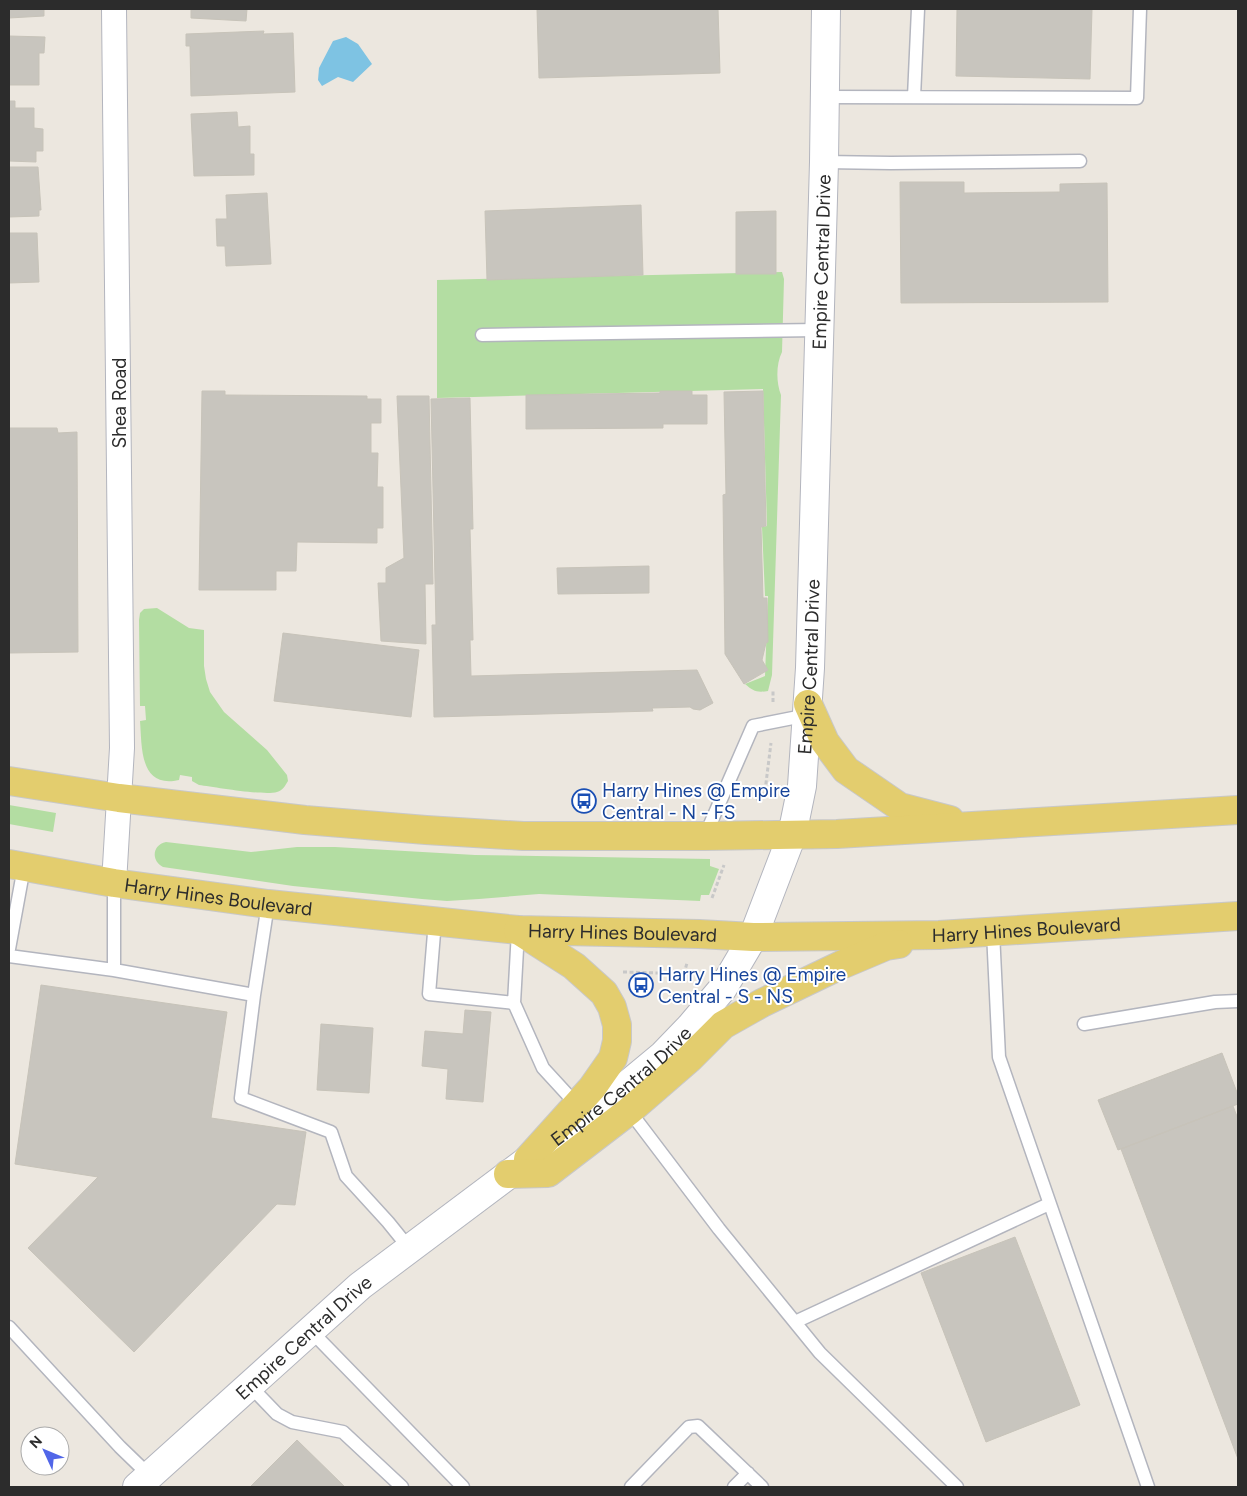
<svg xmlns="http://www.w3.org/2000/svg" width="1247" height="1496" font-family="Figtree,sans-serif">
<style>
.green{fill:#b3dda2}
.water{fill:#7ec3e3}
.building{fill:#c8c5be;stroke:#c7c3b9}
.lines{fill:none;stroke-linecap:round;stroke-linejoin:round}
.lane-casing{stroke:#b3b5be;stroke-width:15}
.street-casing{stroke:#b3b5be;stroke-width:26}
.secondary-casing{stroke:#b3b5be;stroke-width:30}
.primary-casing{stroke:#c8c8c8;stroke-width:30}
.path{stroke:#c8c8c8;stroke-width:3;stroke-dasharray:4 2.5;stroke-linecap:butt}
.lane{stroke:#fff;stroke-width:12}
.street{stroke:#fff;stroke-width:24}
.secondary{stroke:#fff;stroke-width:28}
.primary{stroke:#e3cd6e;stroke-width:28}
.labels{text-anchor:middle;stroke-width:4;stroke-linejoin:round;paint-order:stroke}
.street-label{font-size:19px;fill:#2c2c2c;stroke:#fff}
.transit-label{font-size:19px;fill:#164399;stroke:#fff;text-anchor:start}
</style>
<rect width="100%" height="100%" fill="#ece7df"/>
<path class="green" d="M 782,272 L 784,279 L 782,352 C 776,364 776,382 781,395 L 772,675 L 768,691 C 757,693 753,691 745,684 L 765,676 L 768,596 L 765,596 L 762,527 L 767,526 L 763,389 L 437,398 L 437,280 Z
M 157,608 L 189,628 L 204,630 L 204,666 L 206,679 L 210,692 L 224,712 L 267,750 L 287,775 L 288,781 C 285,786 283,790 277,792 C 264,796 215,787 199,785 L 192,781 L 192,777 L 180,775 L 179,780 C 139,789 142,746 140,721 L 146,720 L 145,706 L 140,706 L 139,620 L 140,613 L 144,609 Z
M 9,805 L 56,813 L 53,832 L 9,824 Z
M 166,842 L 251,852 L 297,847 L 335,847 L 475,855 L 710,859 L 710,866 L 719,869 L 709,895 L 701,895 L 700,901 L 539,894 L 479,899 L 447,901 L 422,899 L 293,886 L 163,867 C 151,861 152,845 166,842 Z"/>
<path class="water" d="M 346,37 L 358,44 L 372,64 L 353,82 L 338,77 L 322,86 L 318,80 L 319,68 L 333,41 Z"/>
<path class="building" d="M 9,9 L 44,9 L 44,16 L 9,18 Z
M 191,9 L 247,9 L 246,21 L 191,18 Z
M 537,9 L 718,9 L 720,73 L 539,78 Z
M 957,9 L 1092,9 L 1090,79 L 956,76 Z
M 264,31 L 263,34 L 293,33 L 295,92 L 191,96 L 190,46 L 186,46 L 186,34 Z
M 9,36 L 45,37 L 44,53 L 39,53 L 39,85 L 9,85 Z
M 9,101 L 15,101 L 15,108 L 34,108 L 34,128 L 43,129 L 43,151 L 36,151 L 36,162 L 9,161 Z
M 237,112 L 238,127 L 250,126 L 250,154 L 254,154 L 254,175 L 194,176 L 191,114 Z
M 9,167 L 38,167 L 41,210 L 39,210 L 39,216 L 9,217 Z
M 900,182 L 964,182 L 964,193 L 1060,192 L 1060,184 L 1107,183 L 1108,302 L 901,303 Z
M 267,193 L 271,264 L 226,266 L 225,246 L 217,246 L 216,219 L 227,219 L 226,195 Z
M 641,205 L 643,275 L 487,280 L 485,211 Z
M 776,211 L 776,274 L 736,274 L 736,212 Z
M 9,233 L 37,233 L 39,282 L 9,283 Z
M 202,391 L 225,391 L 225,395 L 367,396 L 367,399 L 381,399 L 381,423 L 371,423 L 371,453 L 378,453 L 377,487 L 383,487 L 383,528 L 377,528 L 377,543 L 297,542 L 296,571 L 276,571 L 276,590 L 199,590 Z
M 660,391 L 692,391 L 692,395 L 707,395 L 707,424 L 663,424 L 663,428 L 526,429 L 526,395 L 660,393 Z
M 763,391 L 766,526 L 761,527 L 763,598 L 767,598 L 768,642 L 766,643 L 762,660 L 768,670 L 744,684 L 725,654 L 723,495 L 726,494 L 724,392 Z
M 397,396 L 429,396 L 433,584 L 425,584 L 426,644 L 381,641 L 378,583 L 386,583 L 386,568 L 404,558 Z
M 470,398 L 473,529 L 470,529 L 473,640 L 470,640 L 471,676 L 697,670 L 713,703 L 700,710 L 693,709 L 690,707 L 652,708 L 653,711 L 434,717 L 432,625 L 436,625 L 431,399 Z
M 9,428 L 57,428 L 58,433 L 77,432 L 78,652 L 9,653 Z
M 649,566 L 649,593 L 558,594 L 557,568 Z
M 283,633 L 419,650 L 411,717 L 274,701 Z
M 41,985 L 227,1012 L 211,1118 L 306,1132 L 295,1205 L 277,1204 L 134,1352 L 28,1248 L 98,1177 L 15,1164 Z
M 465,1010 L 491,1012 L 483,1102 L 446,1099 L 448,1069 L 422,1066 L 425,1031 L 463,1034 Z
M 321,1024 L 373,1028 L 369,1093 L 317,1090 Z
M 1222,1053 L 1238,1095 L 1238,1104 L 1118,1150 L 1098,1100 Z
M 1233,1106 L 1238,1119 L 1238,1459 L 1121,1149 Z
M 1015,1237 L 1080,1405 L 986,1442 L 921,1273 Z
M 297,1440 L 345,1487 L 250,1487 Z"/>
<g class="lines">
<g class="lane-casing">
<path id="lane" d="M 825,97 L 1137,98 L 1140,9
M 914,97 L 918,9
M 824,162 L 891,163 L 1080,161
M 482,335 L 819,330
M 705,836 L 753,726 L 808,715
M 114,883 L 114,970
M 435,921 L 429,994 L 514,1003 L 543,1068 L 577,1105
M 993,932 L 999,1057 L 1148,1487
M 9,949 L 24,867
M 9,956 L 114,970 L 254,995 L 241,1098 L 331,1132 L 346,1176 L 388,1222 L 409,1248
M 254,995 L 268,904
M 514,1003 L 518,931
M 1084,1024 L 1215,1002 L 1238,1001
M 628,1109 L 719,1229 L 820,1353 L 957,1487
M 795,1322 L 1049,1204
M 9,1327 L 120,1447 L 150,1476
M 311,1331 L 463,1487
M 250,1386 L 277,1414 L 292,1422 L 343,1432 L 402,1487
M 631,1487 L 689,1427 L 698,1426 L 762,1487
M 734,1487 L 748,1473"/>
</g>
<g class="street-casing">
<path id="street" d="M 114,883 L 122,748 L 114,9"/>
</g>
<g class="secondary-casing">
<g id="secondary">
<path id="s1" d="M 137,1487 L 360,1286 L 616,1094 L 663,1055 L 690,1027 L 723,988 L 753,937 L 792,835 L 802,786 L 810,668 L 824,162 L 826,9"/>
</g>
</g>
<g class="primary-casing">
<g id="primary">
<path d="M 808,704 L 825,742 L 846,770 L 900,807 L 950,820"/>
<path d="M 9,781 L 119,798 L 305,820 L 426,830 L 523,836 L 705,836 L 837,834 L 1238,810"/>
<path id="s2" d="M 9,864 L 114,883 L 268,904 L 518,930 L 699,934 L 753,937 L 939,935 L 1238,916"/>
<path d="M 518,930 L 574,966 L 604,993 L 612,1007 L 617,1025 L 617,1041 L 613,1058 L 592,1088 L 528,1159"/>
<path d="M 508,1174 L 548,1173 L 629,1111 L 689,1059 L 723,1025 L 762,1003 L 841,965 L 886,946 L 899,944"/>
</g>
</g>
<path class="path" d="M 773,702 L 773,690
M 757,801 L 765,791 L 771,743
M 712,898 L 724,865
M 623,972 L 694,974
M 684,974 L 687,963"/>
<use href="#lane" class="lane"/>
<use href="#street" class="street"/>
<use href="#secondary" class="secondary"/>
<use href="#primary" class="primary"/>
</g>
<defs>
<g id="bus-ring" transform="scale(1.25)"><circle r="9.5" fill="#fff" stroke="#1a4fb4" stroke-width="1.5"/><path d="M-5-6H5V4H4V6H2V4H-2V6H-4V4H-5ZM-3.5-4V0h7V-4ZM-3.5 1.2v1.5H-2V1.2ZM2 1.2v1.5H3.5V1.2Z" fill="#1a4fb4"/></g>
</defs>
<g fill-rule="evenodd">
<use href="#bus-ring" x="584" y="801"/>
<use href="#bus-ring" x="641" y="985"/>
</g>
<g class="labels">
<g class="street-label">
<text dy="7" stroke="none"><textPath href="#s1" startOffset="1514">Empire Central Drive</textPath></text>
<text transform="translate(119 403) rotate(-90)" y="7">Shea Road</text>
<text dy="7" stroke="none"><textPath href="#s1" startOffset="1109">Empire Central Drive</textPath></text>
<text dy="7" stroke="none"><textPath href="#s2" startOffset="212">Harry Hines Boulevard</textPath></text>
<text dy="7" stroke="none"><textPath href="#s2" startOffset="1022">Harry Hines Boulevard</textPath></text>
<text dy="7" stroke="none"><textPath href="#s2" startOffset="618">Harry Hines Boulevard</textPath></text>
<text dy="7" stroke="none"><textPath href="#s1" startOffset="629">Empire Central Drive</textPath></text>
<text dy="7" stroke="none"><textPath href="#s1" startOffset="224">Empire Central Drive</textPath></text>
</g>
<g class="transit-label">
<text x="602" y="797">Harry Hines @ Empire<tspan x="602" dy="22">Central - N - FS</tspan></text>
<text x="658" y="981">Harry Hines @ Empire<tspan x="658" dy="22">Central - S - NS</tspan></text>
</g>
</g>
<rect width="1247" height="1496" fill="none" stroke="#2c2c2c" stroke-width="20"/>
<g transform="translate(45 1451) rotate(314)"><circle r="24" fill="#ffffff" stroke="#ababab"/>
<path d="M0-4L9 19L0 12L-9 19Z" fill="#5166e8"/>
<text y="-8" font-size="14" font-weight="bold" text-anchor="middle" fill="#2c2c2c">N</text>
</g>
</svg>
